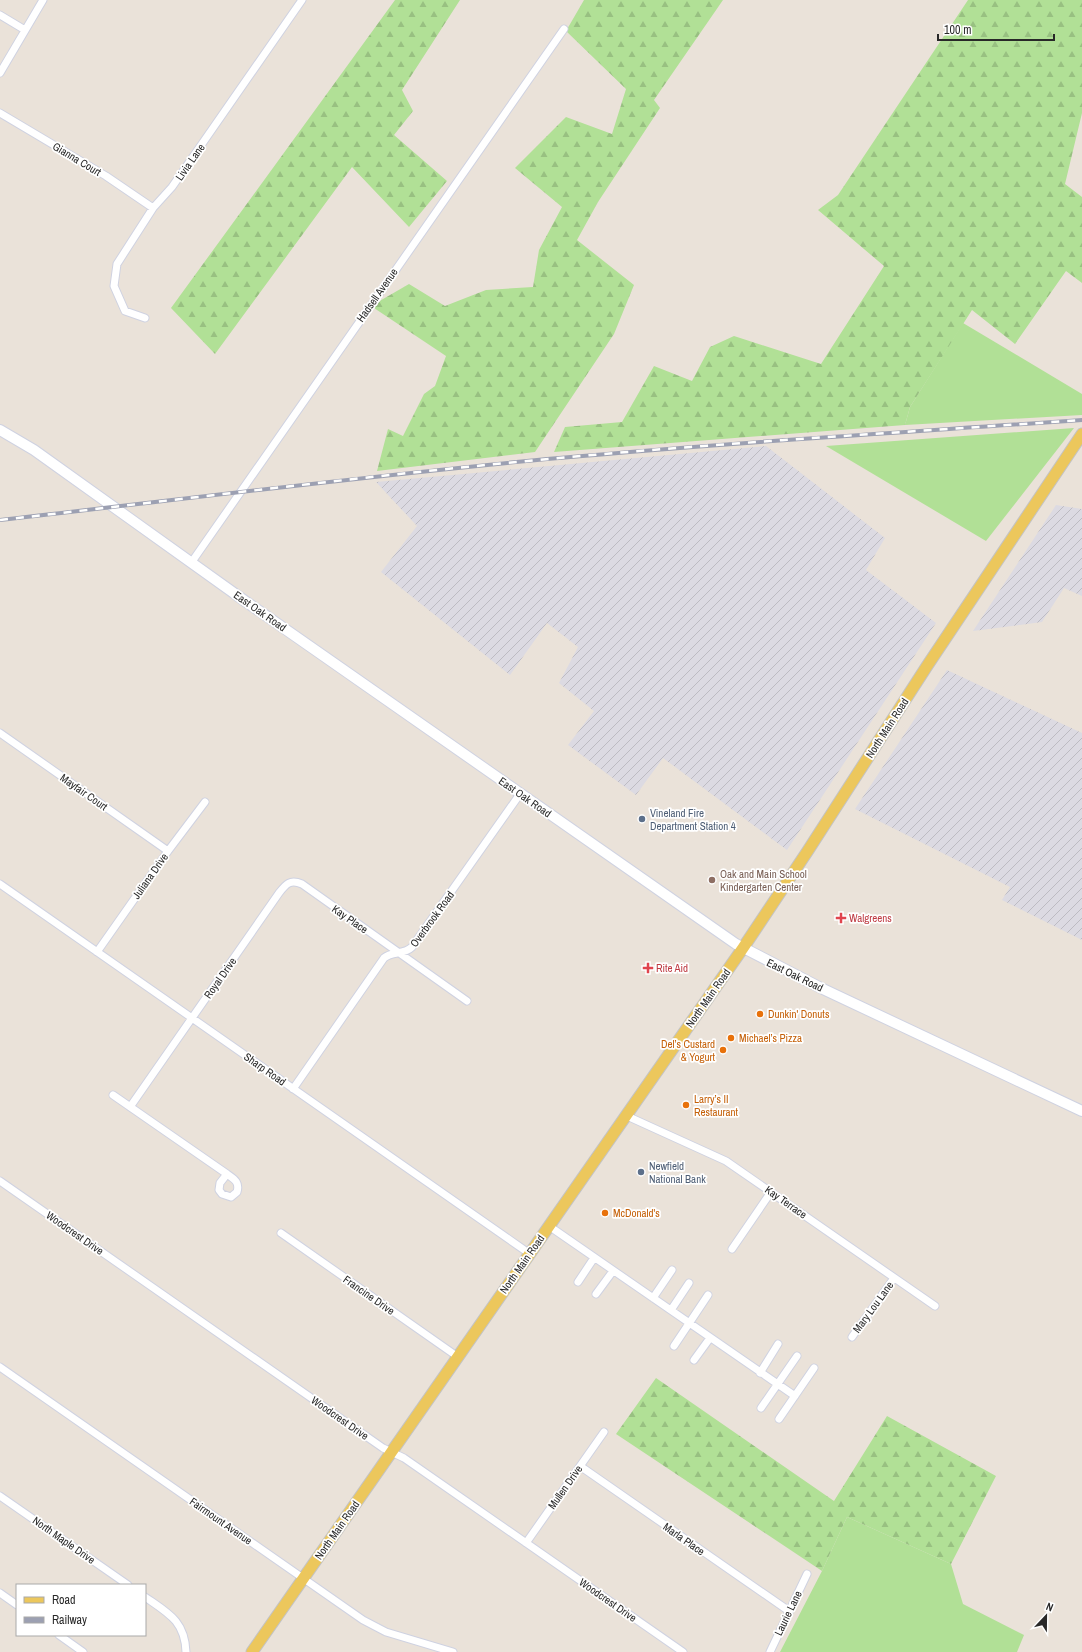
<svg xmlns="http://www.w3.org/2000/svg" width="1082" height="1652" font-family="'Archivo Narrow',sans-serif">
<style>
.industrial{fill:url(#industrial-furrows)}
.grass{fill:#b1e096}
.forest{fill:url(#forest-firs)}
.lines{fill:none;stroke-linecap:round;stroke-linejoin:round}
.street-casing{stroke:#cfd2e1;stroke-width:9}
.secondary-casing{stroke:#cfd2e1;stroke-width:12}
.primary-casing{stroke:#c3c3c3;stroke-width:13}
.street{stroke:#fff;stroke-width:7}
.secondary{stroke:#fff;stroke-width:10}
.primary{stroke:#ecc75c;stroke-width:11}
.rail-casing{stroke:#9ca0b2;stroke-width:4}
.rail{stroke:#fff;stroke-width:2.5;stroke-dasharray:8;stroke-linecap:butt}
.service-dot{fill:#5c6f8a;stroke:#fff;stroke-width:1.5}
.education-dot{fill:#8d6e63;stroke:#fff;stroke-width:1.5}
.health-dot{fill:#e0444e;stroke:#fff;stroke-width:1.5}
.food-dot{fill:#e8710a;stroke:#fff;stroke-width:1.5}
.labels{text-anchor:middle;stroke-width:3.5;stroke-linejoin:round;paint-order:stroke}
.street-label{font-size:11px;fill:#282828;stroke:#fff}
.service-label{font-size:11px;fill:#4e5e75;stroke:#fff;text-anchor:start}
.education-label{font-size:11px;fill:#785e54;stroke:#fff;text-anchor:start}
.health-label{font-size:11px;fill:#be3a42;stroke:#fff;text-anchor:start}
.food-label{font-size:11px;fill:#c56008;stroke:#fff;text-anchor:start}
</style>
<defs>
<pattern id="industrial-furrows" width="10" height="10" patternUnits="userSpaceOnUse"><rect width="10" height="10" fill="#dcdae2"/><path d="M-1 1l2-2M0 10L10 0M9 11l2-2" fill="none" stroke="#bdbbc2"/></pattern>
<pattern id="forest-firs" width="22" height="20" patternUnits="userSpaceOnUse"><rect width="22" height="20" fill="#b1e096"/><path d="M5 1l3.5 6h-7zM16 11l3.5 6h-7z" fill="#98c081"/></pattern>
</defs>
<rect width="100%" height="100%" fill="#eae2d9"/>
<path class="industrial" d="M 766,446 L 885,538 L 866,570 L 936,623 L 787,850 L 663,758 L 636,795 L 568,745 L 594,711 L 559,683 L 578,647 L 547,623 L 510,675 L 381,572 L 417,526 L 376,482 Z
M 1056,505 L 1082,509 L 1082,596 L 1064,588 L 1042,622 L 973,631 Z
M 947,670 L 1082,733 L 1082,940 L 1002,900 L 1010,887 L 855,809 Z"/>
<path class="grass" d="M 963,323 L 1082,394 L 1082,415 L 905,425 L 910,407 Z
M 1074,428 L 986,541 L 826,446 Z
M 847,1517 L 951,1564 L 963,1604 L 1024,1635 L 1017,1652 L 780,1652 L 822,1571 Z"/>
<path class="forest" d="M 395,0 L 460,0 L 402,90 L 413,111 L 394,135 L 447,181 L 409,227 L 352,167 L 215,354 L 171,308 Z
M 584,0 L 723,0 L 654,100 L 660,108 L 598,202 L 577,240 L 634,285 L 614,334 L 535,452 L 377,471 L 388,429 L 403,436 L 424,394 L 435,386 L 446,356 L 371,306 L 409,284 L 445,306 L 486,290 L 533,287 L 539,250 L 562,207 L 515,168 L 566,117 L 612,134 L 626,89 L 566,31 Z
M 968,0 L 1082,0 L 1082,113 L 1065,184 L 1082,197 L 1082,283 L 1066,271 L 1015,344 L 972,310 L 910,407 L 905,425 L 554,452 L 565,427 L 622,422 L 654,366 L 692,381 L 710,347 L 734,336 L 821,364 L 884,266 L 818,210 L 838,195 Z
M 656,1378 L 834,1501 L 887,1416 L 996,1476 L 951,1564 L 847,1517 L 822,1571 L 616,1434 Z"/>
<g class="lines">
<g class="street-casing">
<path id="street" d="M 0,15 L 25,30
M 0,73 L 43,0
M 0,113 L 106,176 L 153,208
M 145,318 L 125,311 L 114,286 L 117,264 L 153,208 L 172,187 L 302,0
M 191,563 L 564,29
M 0,733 L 168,851
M 0,884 L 530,1254
M 97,952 L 168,851 L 205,802
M 293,1089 L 384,958 C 392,951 404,955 412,947 L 520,794
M 113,1095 L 227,1174
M 130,1107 L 279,893 C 286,884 290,879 302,884 L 467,1001
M 627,1116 L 726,1161 L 935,1306
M 227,1174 C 234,1179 240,1182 237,1192 L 231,1197 L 222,1194 L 219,1190 L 220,1183 Z
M 0,1181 L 383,1448 L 404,1458 L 683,1652
M 549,1226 L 795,1396
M 281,1233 L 458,1357
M 732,1249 L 771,1192
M 578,1282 L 594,1258
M 596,1294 L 613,1271
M 653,1298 L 672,1270
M 671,1310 L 689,1283
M 852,1337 L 894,1278
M 674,1346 L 708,1295
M 694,1360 L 710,1338
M 0,1367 L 363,1620 L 386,1632 L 453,1652
M 760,1373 L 778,1344
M 761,1408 L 797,1356
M 779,1419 L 814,1368
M 580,1466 L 789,1611
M 0,1496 L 128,1585
M 526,1543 L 604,1432
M 0,1593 L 17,1605
M 145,1597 C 168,1613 185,1621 186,1652
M 59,1635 L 83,1652
M 770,1652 L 807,1574"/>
</g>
<g class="secondary-casing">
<path id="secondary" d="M 0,430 L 34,450 L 245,601 L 736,944 L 823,989 L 1082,1111"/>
</g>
<g class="primary-casing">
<path id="primary" d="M 252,1652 L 743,948 L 807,852 L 927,666 L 1082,434"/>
</g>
<use href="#street" class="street"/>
<use href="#secondary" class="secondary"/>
<use href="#primary" class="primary"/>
<g class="rail-casing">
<path id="rail" d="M 0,520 C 186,499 372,475 559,458 C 733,442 908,432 1082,420"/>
</g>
<use href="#rail" class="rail"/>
</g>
<g class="service-dot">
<circle cx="642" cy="819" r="4"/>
<circle cx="641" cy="1172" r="4"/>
</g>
<circle class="education-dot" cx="712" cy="880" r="4"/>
<g class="health-dot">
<path d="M839 912h4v4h4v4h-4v4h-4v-4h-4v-4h4z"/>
<path d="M646 962h4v4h4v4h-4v4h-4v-4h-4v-4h4z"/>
</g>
<g class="food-dot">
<circle cx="760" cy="1014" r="4"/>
<circle cx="731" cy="1038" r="4"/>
<circle cx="723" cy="1050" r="4"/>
<circle cx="686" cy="1105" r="4"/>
<circle cx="605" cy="1213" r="4"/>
</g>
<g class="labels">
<g class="street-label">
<text transform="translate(77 159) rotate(31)" y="4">Gianna Court</text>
<text transform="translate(190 162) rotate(-55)" y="4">Livia Lane</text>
<text transform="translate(377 295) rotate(-55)" y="4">Hadsell Avenue</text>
<text transform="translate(260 611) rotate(35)" y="4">East Oak Road</text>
<text transform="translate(887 728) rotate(-57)" y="4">North Main Road</text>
<text transform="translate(84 792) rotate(35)" y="4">Mayfair Court</text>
<text transform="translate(525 797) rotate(35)" y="4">East Oak Road</text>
<text transform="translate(150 876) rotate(-55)" y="4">Juliana Drive</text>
<text transform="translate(350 919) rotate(35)" y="4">Kay Place</text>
<text transform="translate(432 919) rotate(-54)" y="4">Overbrook Road</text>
<text transform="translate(795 975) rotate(26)" y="4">East Oak Road</text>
<text transform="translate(220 978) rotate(-55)" y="4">Royal Drive</text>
<text transform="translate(708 998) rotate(-55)" y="4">North Main Road</text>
<text transform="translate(265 1069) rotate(35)" y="4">Sharp Road</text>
<text transform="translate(786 1202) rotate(35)" y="4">Kay Terrace</text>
<text transform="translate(75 1233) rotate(35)" y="4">Woodcrest Drive</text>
<text transform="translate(522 1264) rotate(-55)" y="4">North Main Road</text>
<text transform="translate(369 1295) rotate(35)" y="4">Francine Drive</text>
<text transform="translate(873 1307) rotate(-54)" y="4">Mary Lou Lane</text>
<text transform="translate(340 1418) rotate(35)" y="4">Woodcrest Drive</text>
<text transform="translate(565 1487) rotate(-55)" y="4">Mullen Drive</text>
<text transform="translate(221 1521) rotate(35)" y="4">Fairmount Avenue</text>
<text transform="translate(337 1530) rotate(-55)" y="4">North Main Road</text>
<text transform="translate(684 1539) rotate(35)" y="4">Marla Place</text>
<text transform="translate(64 1540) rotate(35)" y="4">North Maple Drive</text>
<text transform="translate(608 1600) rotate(35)" y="4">Woodcrest Drive</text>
<text transform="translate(788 1613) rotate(-64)" y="4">Laurie Lane</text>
</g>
<g class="service-label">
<text x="650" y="817">Vineland Fire<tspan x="650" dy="13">Department Station 4</tspan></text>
<text x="649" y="1170">Newfield<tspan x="649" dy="13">National Bank</tspan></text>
</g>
<g class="education-label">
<text x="720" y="878">Oak and Main School<tspan x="720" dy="13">Kindergarten Center</tspan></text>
</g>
<g class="health-label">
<text x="849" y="922">Walgreens</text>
<text x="656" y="972">Rite Aid</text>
</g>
<g class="food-label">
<text x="768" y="1018">Dunkin' Donuts</text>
<text x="739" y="1042">Michael’s Pizza</text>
<text x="715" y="1048" text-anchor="end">Del’s Custard<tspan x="715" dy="13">&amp; Yogurt</tspan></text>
<text x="694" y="1103">Larry’s II<tspan x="694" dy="13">Restaurant</tspan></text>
<text x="613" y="1217">McDonald's</text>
</g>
</g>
<rect x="16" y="1584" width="130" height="52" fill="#ffffff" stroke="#a9a9a9"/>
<rect x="24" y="1597" width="20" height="6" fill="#ecc75c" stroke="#a9a9a9"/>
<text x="52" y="1604" font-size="12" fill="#282828">Road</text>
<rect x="24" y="1617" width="20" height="6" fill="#9ca0b2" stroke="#a9a9a9"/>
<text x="52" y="1624" font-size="12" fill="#282828">Railway</text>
<g transform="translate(1046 1616) rotate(22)" stroke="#ffffff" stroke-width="3" paint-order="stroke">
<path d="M0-3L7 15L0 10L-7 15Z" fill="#282828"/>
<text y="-6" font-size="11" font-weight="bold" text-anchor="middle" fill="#282828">N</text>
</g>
<path d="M938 34v6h116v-6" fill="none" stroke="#282828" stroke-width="2"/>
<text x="944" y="34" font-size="12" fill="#282828" stroke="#ffffff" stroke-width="3" paint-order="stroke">100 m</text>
</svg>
